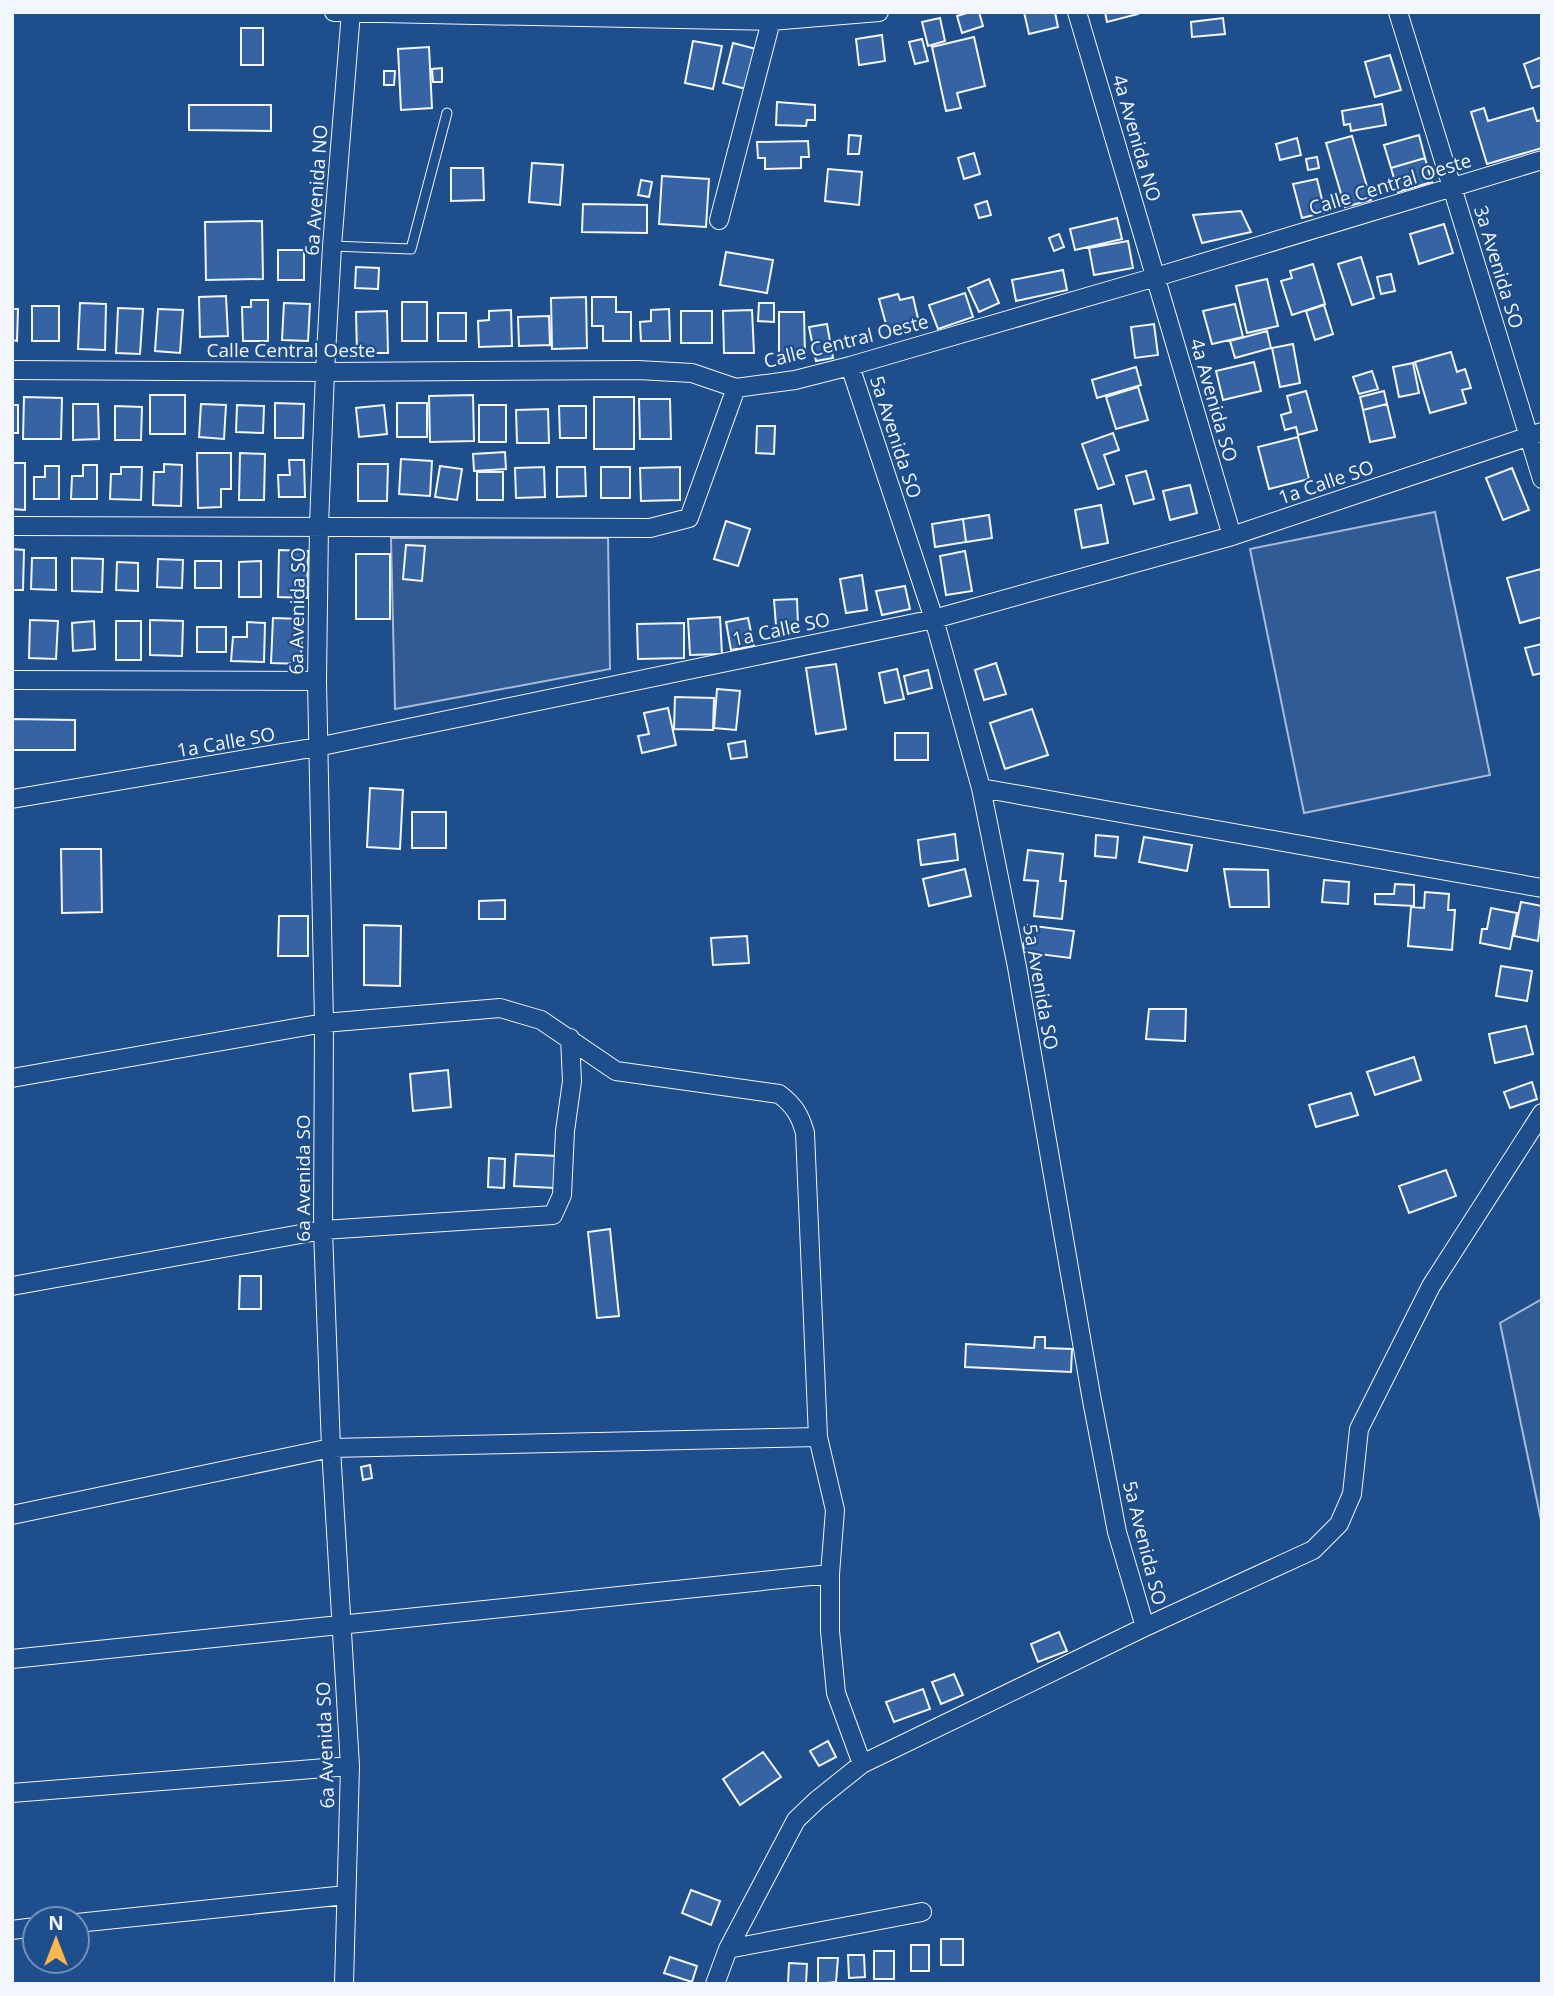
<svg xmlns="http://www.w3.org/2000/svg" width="1554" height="1996" font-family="'Open Sans',sans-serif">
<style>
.built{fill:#305b95;stroke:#a8bbd7;stroke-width:2}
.building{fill:#3563a3;stroke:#f2f6ff;stroke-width:2}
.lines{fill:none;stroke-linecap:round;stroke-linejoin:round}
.service-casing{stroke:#f2f6ff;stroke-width:11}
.minor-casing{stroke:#f2f6ff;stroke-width:20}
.service{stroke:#1f4e8c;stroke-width:9}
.minor{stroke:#1f4e8c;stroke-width:18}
.labels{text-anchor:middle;stroke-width:5;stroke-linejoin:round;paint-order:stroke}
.street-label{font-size:19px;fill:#f2f6ff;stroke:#1f4e8c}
</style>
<rect width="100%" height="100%" fill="#1f4e8c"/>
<path class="built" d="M 1435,512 L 1490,775 L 1304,813 L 1250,549 Z
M 391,538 L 608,538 L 610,669 L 395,709 Z
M 1542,1299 L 1542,1525 L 1500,1323 Z"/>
<path class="building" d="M 970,12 L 979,12 L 983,26 L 962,33 L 957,16 Z
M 1024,12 L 1055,12 L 1058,27 L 1029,34 Z
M 1105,12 L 1138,12 L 1138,14 L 1107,22 Z
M 940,18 L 945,41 L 928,46 L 922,22 Z
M 1223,18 L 1225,34 L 1192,37 L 1191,22 Z
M 241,28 L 263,28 L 263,65 L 241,65 Z
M 882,35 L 885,61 L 859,65 L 856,39 Z
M 974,37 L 985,86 L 957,93 L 961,108 L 946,111 L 932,47 Z
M 922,39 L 928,61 L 915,64 L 909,42 Z
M 693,41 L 722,46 L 713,89 L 685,83 Z
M 733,43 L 756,49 L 746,89 L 723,83 Z
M 429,47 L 432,108 L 401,110 L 398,49 Z
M 1390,55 L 1401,90 L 1375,97 L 1365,62 Z
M 1542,57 L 1542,85 L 1532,88 L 1524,64 Z
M 442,68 L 442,82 L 433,82 L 432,69 Z
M 384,71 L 395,71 L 394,85 L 384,85 Z
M 777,102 L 815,105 L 815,120 L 807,120 L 806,126 L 776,125 Z
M 1382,104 L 1386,125 L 1351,131 L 1350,124 L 1344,125 L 1342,111 Z
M 189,105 L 271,105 L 271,131 L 189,130 Z
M 1484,108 L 1488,121 L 1533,108 L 1537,121 L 1542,120 L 1542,148 L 1487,164 L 1471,112 Z
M 849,135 L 861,136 L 859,154 L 848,154 Z
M 1419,135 L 1425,158 L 1391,168 L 1384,145 Z
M 1352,136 L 1371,200 L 1345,207 L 1326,143 Z
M 1297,138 L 1301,155 L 1280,160 L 1276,144 Z
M 808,141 L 809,157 L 801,157 L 801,168 L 765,169 L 765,158 L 758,158 L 757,142 Z
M 974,153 L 980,174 L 964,179 L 958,158 Z
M 1317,157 L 1319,168 L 1308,170 L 1306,159 Z
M 1425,158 L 1432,182 L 1398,192 L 1391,168 Z
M 532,163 L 563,165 L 560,205 L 529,202 Z
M 451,168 L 483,168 L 484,200 L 451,201 Z
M 828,169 L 862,172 L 859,205 L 825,201 Z
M 662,176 L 709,179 L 706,227 L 659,224 Z
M 1317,179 L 1325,212 L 1302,218 L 1293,184 Z
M 641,180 L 652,182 L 649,197 L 638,195 Z
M 987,201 L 991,215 L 979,218 L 975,205 Z
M 583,204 L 647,205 L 647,233 L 582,232 Z
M 1241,211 L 1251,232 L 1202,243 L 1193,215 Z
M 1117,218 L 1122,239 L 1075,250 L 1070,229 Z
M 262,221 L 263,279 L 206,280 L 205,222 Z
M 1444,224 L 1453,253 L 1419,264 L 1410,234 Z
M 1059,234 L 1064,247 L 1054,251 L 1049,238 Z
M 1128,241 L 1133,268 L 1094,275 L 1089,248 Z
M 278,250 L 304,250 L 304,280 L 278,280 Z
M 726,252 L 773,260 L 767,293 L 720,285 Z
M 1361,257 L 1374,298 L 1352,305 L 1338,264 Z
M 1313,264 L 1325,304 L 1292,315 L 1281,281 L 1292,278 L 1290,271 Z
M 356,267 L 379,268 L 378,289 L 355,288 Z
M 1063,270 L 1067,290 L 1016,301 L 1012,280 Z
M 1391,274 L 1395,291 L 1381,294 L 1377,277 Z
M 989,279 L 999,303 L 979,312 L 968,288 Z
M 1267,279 L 1278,326 L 1247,333 L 1236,286 Z
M 965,293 L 973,317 L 938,329 L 929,305 Z
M 898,294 L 900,300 L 913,297 L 920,327 L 889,335 L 879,299 Z
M 226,296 L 228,336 L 200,337 L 199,297 Z
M 586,297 L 587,348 L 552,349 L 551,298 Z
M 592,297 L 616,297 L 616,312 L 631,312 L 631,341 L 603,341 L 603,326 L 592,326 Z
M 251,300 L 268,300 L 268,341 L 243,341 L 242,307 L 251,307 Z
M 402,302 L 427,302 L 427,341 L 402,341 Z
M 80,303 L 106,304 L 105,350 L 78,349 Z
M 284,303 L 310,304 L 308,341 L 282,340 Z
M 759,303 L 774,303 L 774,322 L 758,321 Z
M 1235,304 L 1243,337 L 1212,344 L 1203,311 Z
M 1324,305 L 1333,334 L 1315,340 L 1306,311 Z
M 32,306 L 59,306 L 59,341 L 32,341 Z
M 118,308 L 143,309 L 140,354 L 116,353 Z
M 12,309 L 18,309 L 17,341 L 12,340 Z
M 158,309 L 183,310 L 180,353 L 155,351 Z
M 669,309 L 670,341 L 641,341 L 640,322 L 651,321 L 651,310 Z
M 511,310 L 512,346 L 479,347 L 478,321 L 489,320 L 489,311 Z
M 752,310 L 754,353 L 724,353 L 723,311 Z
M 387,311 L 388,353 L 357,353 L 356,312 Z
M 681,311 L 712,311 L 712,343 L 681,343 Z
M 779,312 L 804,312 L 805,356 L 779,357 Z
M 438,313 L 466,313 L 466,341 L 438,341 Z
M 549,316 L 550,345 L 519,346 L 518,317 Z
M 827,324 L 833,358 L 816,361 L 809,327 Z
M 1154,324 L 1158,355 L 1135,358 L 1131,327 Z
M 1267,331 L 1271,348 L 1235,358 L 1230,341 Z
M 1293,344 L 1300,383 L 1280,387 L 1272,348 Z
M 1451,352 L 1457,372 L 1465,369 L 1471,388 L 1462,390 L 1466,403 L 1430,413 L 1415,362 Z
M 1254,362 L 1261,391 L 1223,400 L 1216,371 Z
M 1413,363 L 1419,393 L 1399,397 L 1393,367 Z
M 1136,367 L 1141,385 L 1097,398 L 1092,380 Z
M 1372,371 L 1378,389 L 1359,394 L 1353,377 Z
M 1138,387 L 1148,420 L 1116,429 L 1106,397 Z
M 1306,391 L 1317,430 L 1298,435 L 1296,427 L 1285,430 L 1281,415 L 1291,412 L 1287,396 Z
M 1384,391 L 1387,404 L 1363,410 L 1360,397 Z
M 150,395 L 185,395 L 185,434 L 150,434 Z
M 473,395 L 474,441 L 430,442 L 429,396 Z
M 24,397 L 62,398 L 61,439 L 23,439 Z
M 594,397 L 634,397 L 634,449 L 594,449 Z
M 639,399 L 670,399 L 671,439 L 640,439 Z
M 275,403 L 304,404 L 303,438 L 275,438 Z
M 397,403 L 427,403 L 427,437 L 397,437 Z
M 73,404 L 98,404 L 99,439 L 73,440 Z
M 201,404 L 226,405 L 224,439 L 199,437 Z
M 1387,404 L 1395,437 L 1370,442 L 1363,410 Z
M 12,405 L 18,405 L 18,433 L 12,433 Z
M 237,405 L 264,406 L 263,433 L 236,432 Z
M 384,405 L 387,434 L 359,437 L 356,408 Z
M 479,405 L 506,405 L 506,442 L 479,442 Z
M 115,406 L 142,407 L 141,440 L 115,440 Z
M 559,406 L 586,406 L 586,438 L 560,438 Z
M 548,409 L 549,443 L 517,443 L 516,410 Z
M 757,426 L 775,426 L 774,454 L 756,453 Z
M 1113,433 L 1119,450 L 1104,455 L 1114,484 L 1098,489 L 1082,444 Z
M 1298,437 L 1309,479 L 1269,489 L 1258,447 Z
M 505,452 L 506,469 L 474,471 L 473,454 Z
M 197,453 L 231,453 L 231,489 L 221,489 L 221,507 L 198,508 Z
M 240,453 L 265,454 L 264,500 L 239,500 Z
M 401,459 L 432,461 L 430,496 L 399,494 Z
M 289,460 L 304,460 L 305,497 L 279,497 L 278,475 L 290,475 Z
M 12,463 L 25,463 L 25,510 L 12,509 Z
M 164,464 L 182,465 L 181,506 L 153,505 L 154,472 L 164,472 Z
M 358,464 L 388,464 L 387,501 L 358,501 Z
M 83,465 L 97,465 L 97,499 L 71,499 L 72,476 L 83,476 Z
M 45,466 L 59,466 L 59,499 L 34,499 L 34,477 L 45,477 Z
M 440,466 L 462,469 L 457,500 L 435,497 Z
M 121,467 L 142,467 L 141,500 L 110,499 L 111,474 L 121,474 Z
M 544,467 L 545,497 L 516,498 L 515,468 Z
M 557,467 L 585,467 L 586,496 L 557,497 Z
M 601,467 L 630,467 L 630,498 L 601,498 Z
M 680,467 L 680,500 L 641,501 L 640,468 Z
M 1512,468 L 1529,510 L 1503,520 L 1486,478 Z
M 1146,471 L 1154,499 L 1134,504 L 1126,476 Z
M 477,472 L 503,472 L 503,500 L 477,500 Z
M 1190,485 L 1197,513 L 1170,520 L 1163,491 Z
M 1101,505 L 1108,543 L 1082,548 L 1075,510 Z
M 989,515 L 992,538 L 966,542 L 963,519 Z
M 963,519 L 966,542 L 935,547 L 932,524 Z
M 726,521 L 750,529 L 738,566 L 714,559 Z
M 406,545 L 425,546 L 422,581 L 403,579 Z
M 12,549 L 24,550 L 23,590 L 12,590 Z
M 279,550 L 308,551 L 307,598 L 278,597 Z
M 965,551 L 972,591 L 946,595 L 940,556 Z
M 356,554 L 390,554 L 390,619 L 356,619 Z
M 32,558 L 56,558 L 56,590 L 31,589 Z
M 72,558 L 103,559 L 102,592 L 72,591 Z
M 158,559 L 183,560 L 182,588 L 157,587 Z
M 195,561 L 221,561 L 221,588 L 195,588 Z
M 261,561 L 261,597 L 239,597 L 239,562 Z
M 117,562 L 138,563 L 138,591 L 116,590 Z
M 1541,569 L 1542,617 L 1520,623 L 1507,578 Z
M 862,575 L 867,610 L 846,613 L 840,579 Z
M 905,586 L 910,609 L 882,615 L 876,591 Z
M 797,599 L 798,625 L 776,626 L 774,600 Z
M 720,617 L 722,654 L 690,655 L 688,619 Z
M 273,618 L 302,619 L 301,664 L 271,663 Z
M 748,618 L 754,646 L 731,650 L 726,622 Z
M 30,620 L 58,621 L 56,659 L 29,658 Z
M 150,620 L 183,621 L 182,656 L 150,655 Z
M 94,621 L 95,649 L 73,651 L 72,623 Z
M 116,621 L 141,621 L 141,660 L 116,660 Z
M 247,622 L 265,623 L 264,662 L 231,661 L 233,637 L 247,637 Z
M 684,623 L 684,658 L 638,659 L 637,624 Z
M 197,627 L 226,627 L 226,652 L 197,652 Z
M 1542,644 L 1542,673 L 1533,675 L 1525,648 Z
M 996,663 L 1006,694 L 984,700 L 975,670 Z
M 836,664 L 846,729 L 816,734 L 806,668 Z
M 897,669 L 904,699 L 885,703 L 879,673 Z
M 928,670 L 932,688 L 908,694 L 904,676 Z
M 717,689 L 740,691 L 736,730 L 714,728 Z
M 675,697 L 714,698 L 713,730 L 674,729 Z
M 668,708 L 676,745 L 642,753 L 638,736 L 649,734 L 644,713 Z
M 1032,709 L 1048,755 L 1005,769 L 990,723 Z
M 12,719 L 75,720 L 75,750 L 12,750 Z
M 895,733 L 928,733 L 928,760 L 895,760 Z
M 745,741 L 747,757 L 731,759 L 728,744 Z
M 370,788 L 403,790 L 400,849 L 367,847 Z
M 412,812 L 446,812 L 446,848 L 412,848 Z
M 955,834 L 958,860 L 921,865 L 918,840 Z
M 1096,835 L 1118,837 L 1116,858 L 1095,856 Z
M 1144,837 L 1192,845 L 1187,871 L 1139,862 Z
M 61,849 L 101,849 L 102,912 L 62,913 Z
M 1028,850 L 1063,854 L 1060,881 L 1066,881 L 1062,919 L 1034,916 L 1038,881 L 1024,880 Z
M 965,869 L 971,896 L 929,906 L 923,879 Z
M 1224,869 L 1268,870 L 1269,907 L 1230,907 Z
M 1324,880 L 1349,882 L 1348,904 L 1322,902 Z
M 1395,884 L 1414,885 L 1414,906 L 1375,904 L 1375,894 L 1394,894 Z
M 1425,892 L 1449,894 L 1448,910 L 1455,910 L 1452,950 L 1408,946 L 1411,907 L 1424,908 Z
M 505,900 L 505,919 L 479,919 L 479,901 Z
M 1521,902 L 1542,906 L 1538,941 L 1514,936 Z
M 1491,908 L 1517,913 L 1510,949 L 1480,943 L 1482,929 L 1487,929 Z
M 279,916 L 308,916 L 308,956 L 278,956 Z
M 364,925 L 401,926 L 400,986 L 364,985 Z
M 1026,925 L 1074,931 L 1070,958 L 1023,952 Z
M 747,936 L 749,963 L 713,965 L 711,938 Z
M 1501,966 L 1532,971 L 1527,1001 L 1496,996 Z
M 1149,1009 L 1186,1009 L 1185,1041 L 1146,1039 Z
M 1526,1026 L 1533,1054 L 1495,1063 L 1489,1034 Z
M 1414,1057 L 1421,1080 L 1375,1095 L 1367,1072 Z
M 448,1070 L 451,1107 L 413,1111 L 410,1074 Z
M 1532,1082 L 1537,1099 L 1510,1108 L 1504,1092 Z
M 1351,1093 L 1358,1115 L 1316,1127 L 1309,1105 Z
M 516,1154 L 557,1156 L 555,1188 L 514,1186 Z
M 489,1158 L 505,1159 L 504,1188 L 488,1187 Z
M 1446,1170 L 1456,1196 L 1409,1213 L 1399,1186 Z
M 610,1229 L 619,1316 L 597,1318 L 588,1232 Z
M 240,1276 L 261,1276 L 261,1309 L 239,1309 Z
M 1035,1337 L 1045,1337 L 1045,1348 L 1072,1349 L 1071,1372 L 965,1367 L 966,1344 L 1034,1348 Z
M 370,1465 L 372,1478 L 363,1480 L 361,1467 Z
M 1059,1632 L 1067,1651 L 1038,1662 L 1031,1644 Z
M 954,1674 L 963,1695 L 941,1704 L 932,1682 Z
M 923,1689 L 930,1709 L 894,1722 L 886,1702 Z
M 828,1741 L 836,1757 L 819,1766 L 810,1751 Z
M 763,1752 L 781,1777 L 740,1805 L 723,1779 Z
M 691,1890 L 720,1901 L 711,1925 L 682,1913 Z
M 941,1939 L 963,1939 L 963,1965 L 941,1965 Z
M 911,1945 L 929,1945 L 929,1971 L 911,1971 Z
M 874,1951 L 894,1951 L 894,1979 L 874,1979 Z
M 848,1955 L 864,1955 L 865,1977 L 849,1978 Z
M 670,1957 L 697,1966 L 692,1982 L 664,1973 Z
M 818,1958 L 838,1958 L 836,1982 L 818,1984 Z
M 789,1963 L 807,1964 L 806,1984 L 788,1984 Z"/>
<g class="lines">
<g class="service-casing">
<path id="service" d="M 332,246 L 411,249 L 447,113"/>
</g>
<g class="minor-casing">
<path id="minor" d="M 334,12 L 771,21 L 879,12
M 1077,12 L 1232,536
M 1398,12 L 1542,479
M 719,220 L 771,21
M 850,366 L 934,619 L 981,788 L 1017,967 L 1091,1395 L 1117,1532 L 1145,1627
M 12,370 L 325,372 L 638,370 L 692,373 L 736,388 L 795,380 L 850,366 L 1156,277 L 1542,160
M 12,526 L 650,528 L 689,518 L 736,388
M 12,680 L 317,681
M 981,788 L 1542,888
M 12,799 L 317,747 L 934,619 L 1232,536 L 1542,432
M 12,1078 L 324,1023 L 500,1008 L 541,1020 L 616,1071 L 779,1094 C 794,1105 800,1115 805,1133 L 818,1437 L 835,1510 L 830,1574 L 830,1631 L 836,1693 L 862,1764
M 12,1286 L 323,1230 L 553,1215 L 562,1195 L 565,1131 L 572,1081 L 570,1038
M 12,1515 L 331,1448 L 818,1437
M 12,1659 L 830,1574
M 12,1793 L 350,1766
M 77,1923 L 346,1895
M 12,1930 L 35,1927
M 728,1949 L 922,1912
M 344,1984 L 350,1766 L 331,1448 L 323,1230 L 324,1023 L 317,681 L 319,525 L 325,372 L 332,246 L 351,12
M 715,1984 L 728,1949 L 796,1820 L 817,1800 L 862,1764 L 1145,1627 L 1313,1550 L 1339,1524 L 1352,1494 L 1359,1429 L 1431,1286 L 1542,1113"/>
</g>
<use href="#service" class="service"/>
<use href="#minor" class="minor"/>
</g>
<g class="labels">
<g class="street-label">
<text transform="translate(1137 138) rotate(74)" y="7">4a Avenida NO</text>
<text transform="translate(1390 184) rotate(-17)" y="7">Calle Central Oeste</text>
<text transform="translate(316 190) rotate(-86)" y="7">6a Avenida NO</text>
<text transform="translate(1499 267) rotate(73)" y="7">3a Avenida SO</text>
<text transform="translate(846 341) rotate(-14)" y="7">Calle Central Oeste</text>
<text x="291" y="357">Calle Central Oeste</text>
<text transform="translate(1214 400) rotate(74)" y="7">4a Avenida SO</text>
<text transform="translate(896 437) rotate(72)" y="7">5a Avenida SO</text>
<text transform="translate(1326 482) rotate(-19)" y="7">1a Calle SO</text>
<text transform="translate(297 611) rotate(-89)" y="7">6a Avenida SO</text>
<text transform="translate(781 629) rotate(-12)" y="7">1a Calle SO</text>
<text transform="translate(226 742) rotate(-10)" y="7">1a Calle SO</text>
<text transform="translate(1041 987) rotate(80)" y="7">5a Avenida SO</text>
<text transform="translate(303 1178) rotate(-90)" y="7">6a Avenida SO</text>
<text transform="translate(1145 1543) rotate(76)" y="7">5a Avenida SO</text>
<text transform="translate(325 1745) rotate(-92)" y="7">6a Avenida SO</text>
</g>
</g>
<rect width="1554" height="1996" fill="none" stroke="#f2f6ff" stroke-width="28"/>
<g transform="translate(56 1940)"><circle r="33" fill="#1f4e8c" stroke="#7391ba" stroke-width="2"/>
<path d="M0-5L12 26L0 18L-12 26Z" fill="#ffb74d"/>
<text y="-10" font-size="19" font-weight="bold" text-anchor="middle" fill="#f2f6ff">N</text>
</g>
</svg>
